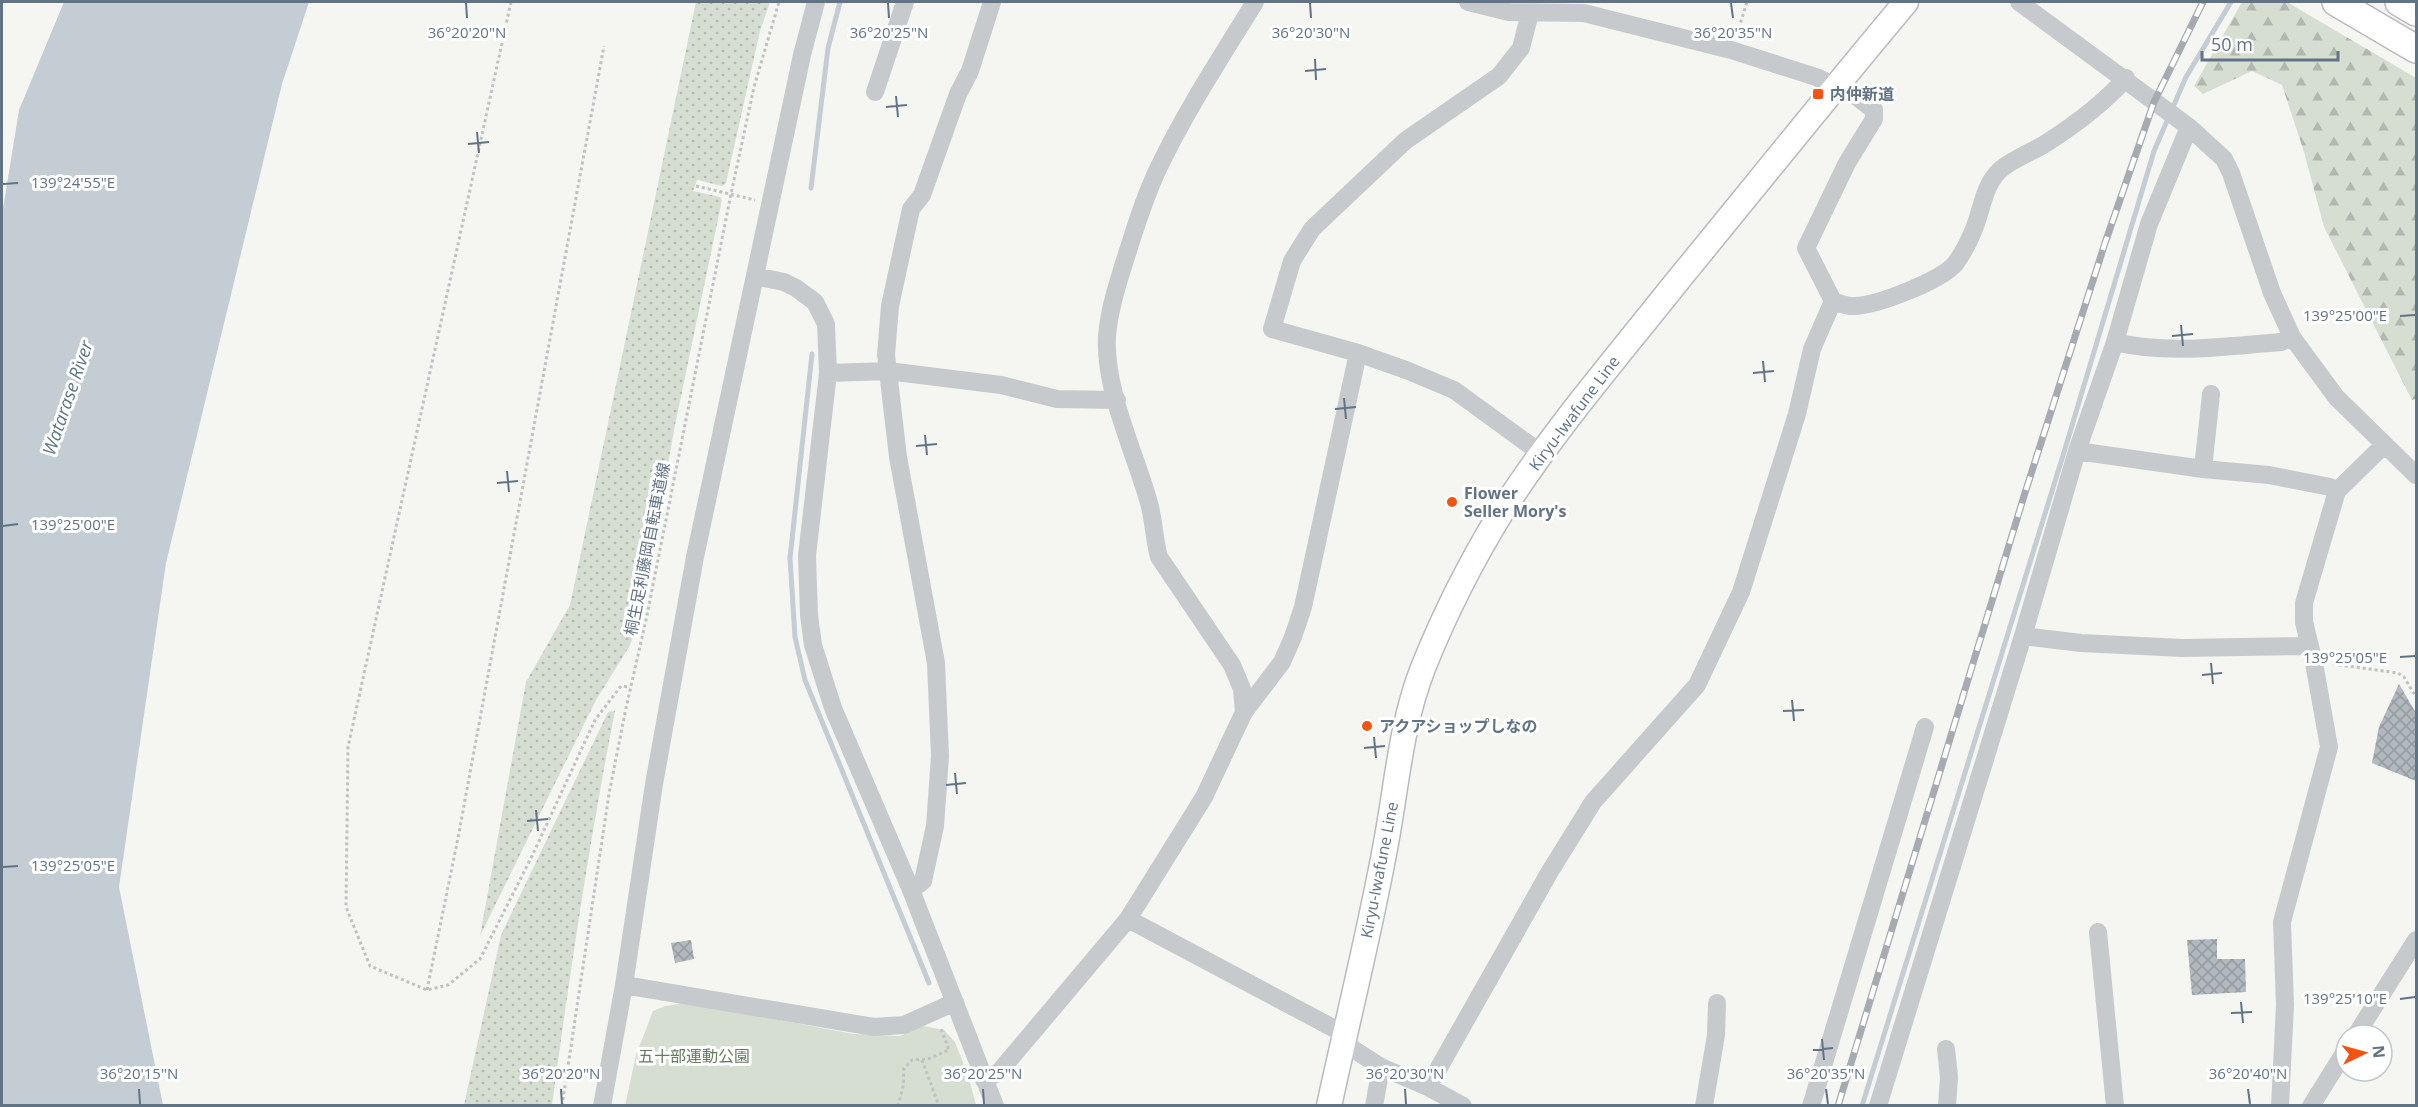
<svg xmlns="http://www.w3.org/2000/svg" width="2418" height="1107" font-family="'Open Sans','Noto Sans JP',sans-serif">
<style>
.grass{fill:url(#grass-dots)}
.forest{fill:url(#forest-firs)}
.park{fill:#d6ded2}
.water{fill:#c4cdd3}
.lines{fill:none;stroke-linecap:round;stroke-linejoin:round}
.stream{stroke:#c4cdd3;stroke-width:5}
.building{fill:url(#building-cross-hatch)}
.major-casing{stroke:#b7bbbf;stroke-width:27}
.highway-casing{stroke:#b8bbbe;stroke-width:30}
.path{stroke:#c0c1c3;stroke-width:3;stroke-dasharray:3 3;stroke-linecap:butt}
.minor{stroke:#c7cacd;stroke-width:18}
.major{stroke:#fff;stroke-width:24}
.highway{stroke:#fff;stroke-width:27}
.rail-casing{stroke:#a6abb1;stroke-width:7}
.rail{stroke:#fff;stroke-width:4.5;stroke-dasharray:14;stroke-linecap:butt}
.ticks{fill:none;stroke:#617385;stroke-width:2}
.poi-dot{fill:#f55312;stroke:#fff;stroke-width:2}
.labels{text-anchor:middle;stroke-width:6;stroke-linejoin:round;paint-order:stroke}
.poi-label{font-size:16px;font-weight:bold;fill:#617385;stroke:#fff;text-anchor:start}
.street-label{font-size:16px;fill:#617385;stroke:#fff}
.park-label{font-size:16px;fill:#657c61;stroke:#fff}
.water-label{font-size:18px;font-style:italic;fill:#5d7783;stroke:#fff}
.ticks-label{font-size:15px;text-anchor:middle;fill:#617385;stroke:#fff;stroke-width:6;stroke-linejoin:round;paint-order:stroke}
</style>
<defs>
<pattern id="grass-dots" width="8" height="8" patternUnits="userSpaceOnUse" patternTransform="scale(1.5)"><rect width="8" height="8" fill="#d6ded2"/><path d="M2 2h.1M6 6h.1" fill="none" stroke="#b1b8b0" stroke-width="1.8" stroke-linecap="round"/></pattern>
<pattern id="forest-firs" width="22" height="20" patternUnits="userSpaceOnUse" patternTransform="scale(1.5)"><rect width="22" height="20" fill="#d6ded2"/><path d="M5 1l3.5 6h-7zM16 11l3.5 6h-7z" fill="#b1b8b0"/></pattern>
<pattern id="building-cross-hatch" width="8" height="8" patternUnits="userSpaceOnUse" patternTransform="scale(1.5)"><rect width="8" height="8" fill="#b1b8be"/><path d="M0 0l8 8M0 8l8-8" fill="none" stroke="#939aa0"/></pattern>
</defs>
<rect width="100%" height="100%" fill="#f5f6f1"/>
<path class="grass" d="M 696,2 L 770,2 L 760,31 L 726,183 L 722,186 L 697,180 L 693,191 L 720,197 L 722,200 L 675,425 L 640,620 L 629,647 L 596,700 L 480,936 L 526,682 L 570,605 Z
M 615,711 C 589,842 570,973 552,1105 L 464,1105 L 501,935 L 608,712 Z"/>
<path class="forest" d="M 2242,2 L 2287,2 L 2416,78 L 2416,399 L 2412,400 L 2324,227 L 2304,152 L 2282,85 L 2252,71 L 2203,94 L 2194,86 Z"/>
<path class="park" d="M 680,1004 L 700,1005 L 854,1034 L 900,1036 L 923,1026 L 944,1030 L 955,1042 L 968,1075 L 976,1105 L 625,1106 L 636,1055 L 653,1011 L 665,1006 Z"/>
<path class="water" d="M 64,2 L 309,2 L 282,84 L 166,563 L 119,887 L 163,1105 L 2,1105 L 2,215 L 19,110 Z"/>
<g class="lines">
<path class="stream" d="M 811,188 L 828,48 L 840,2
M 812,354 L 790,558 L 795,637 L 805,680 L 929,983
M 1862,1106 L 2065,449 L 2154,151 L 2186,77 L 2231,2"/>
</g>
<path class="building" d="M 2399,684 L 2416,713 L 2416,781 L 2372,763 L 2379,727 Z
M 2217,939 L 2217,959 L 2245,959 L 2246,992 L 2192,995 L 2187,940 Z
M 691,940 L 694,959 L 675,963 L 671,943 Z"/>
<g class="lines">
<g class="major-casing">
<path id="major" d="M 1329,1106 C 1348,1018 1370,931 1386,843 C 1397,784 1401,724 1423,668 C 1445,613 1473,558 1504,508 C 1555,429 1617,357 1675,284 C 1752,190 1828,95 1906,2"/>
</g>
<g class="highway-casing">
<path id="highway" d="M 2336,2 L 2416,49
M 2399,2 L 2416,12"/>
</g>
<path class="path" d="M 511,2 L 348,747 L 346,907 L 370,966 L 427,990 L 448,985 L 480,959 L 533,854 L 595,720 L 621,686 L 630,687
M 1737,34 L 1747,2
M 696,186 L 755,200
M 2333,664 L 2398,673 L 2404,677 L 2416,697
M 427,990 L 458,838 L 604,46
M 922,1060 L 939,1106
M 562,1106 L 609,794 L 626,708 L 646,620 L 731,194 L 754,87 L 779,2
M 898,1106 L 903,1087 L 904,1068 L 912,1060 L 928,1059 L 949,1050 L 941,1029"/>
<path class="minor" d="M 1468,2 L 1509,12 L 1584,13 L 1731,50 L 1816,77 L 1853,94 L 1874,110 L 1874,119 L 1847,163 L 1806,248 L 1833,301 C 1839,303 1848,307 1855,306 C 1878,305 1940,281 1955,264 C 1961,256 1967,245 1971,236 C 1982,214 1982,187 2000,170 C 2014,158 2033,152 2048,142 C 2076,124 2104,103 2126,78
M 2019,2 L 2189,127 L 2224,159 L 2231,173 L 2272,293 L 2292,337 L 2336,397 L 2416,475
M 1530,13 L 1521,48 L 1499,76 L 1405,141 L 1312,229 L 1292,261 L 1272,329 L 1358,353 L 1406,370 L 1454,390 L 1542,454
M 875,92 L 905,2
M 755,276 L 784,282 L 796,288 L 815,302 L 826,324 L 828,373 L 807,556 L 809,615 L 813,645 L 833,708 L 911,890 L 995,1106
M 2115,342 C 2168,355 2227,346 2281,342 L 2292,337
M 828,373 L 888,371 L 886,355 L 890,306 L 911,209 L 922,195 L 958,94 L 970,71 L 992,2
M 2077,451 L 2203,469 L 2269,475 L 2330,487 L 2337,491
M 2203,469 L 2211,394
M 2023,636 L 2081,643 L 2182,648 L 2309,646
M 1244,712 L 1242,689 L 1232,665 L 1159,557 C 1154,539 1154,521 1149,503 C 1135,452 1104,390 1107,336 C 1109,310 1118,282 1126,257 C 1135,228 1144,199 1157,171 C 1185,112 1221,57 1255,2
M 911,890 L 923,881 L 935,826 L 940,756 L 936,663 L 898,457 L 888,371 L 1001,385 L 1057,399 L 1117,400
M 1128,919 L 1335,1029 L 1353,1049 L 1381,1067 L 1428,1087 L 1463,1106
M 2098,932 L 2115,1106
M 624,985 L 874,1027 L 904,1025 L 955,1002
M 2356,1035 L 2416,940
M 1946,1049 L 1949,1077 L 1947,1106
M 984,1080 L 999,1072 L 1128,919 L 1204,797 L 1244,712 L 1282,662 L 1293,637 L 1303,607 L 1358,353
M 1428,1087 L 1549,873 L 1593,802 L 1697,685 L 1741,592 L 1797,414 L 1812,349 L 1833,301
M 602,1106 L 624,985 L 654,784 L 695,557 L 802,55 L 816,2
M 1374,1106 L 1381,1067
M 1704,1106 L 1716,1035 L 1717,1003
M 1811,1106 L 1925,727
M 1878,1106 L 2023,636 L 2077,451 L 2115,342 L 2149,224 L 2189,127
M 2280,1106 L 2285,1005 L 2282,922 L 2329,747 L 2314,663 L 2304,622 L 2304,603 L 2337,491 L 2384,445
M 2311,1106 L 2346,1050"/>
<use href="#major" class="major"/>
<use href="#highway" class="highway"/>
<g class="rail-casing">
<path id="rail" d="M 1838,1106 L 2024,496 L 2105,243 L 2154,102 L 2203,2"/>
</g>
<use href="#rail" class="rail"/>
</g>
<path class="ticks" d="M 466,3 L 467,18M 888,3 L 889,18M 1310,3 L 1311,18M 1731,3 L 1733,18M 1315,59 L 1316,80M 1305,71 L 1326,69M 896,96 L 898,117M 886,107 L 907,105M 477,132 L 479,153M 468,144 L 489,142M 3,184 L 18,183M 2400,316 L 2415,315M 2181,325 L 2183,346M 2172,336 L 2193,334M 1763,361 L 1765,382M 1753,373 L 1774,371M 1344,398 L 1346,419M 1335,409 L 1356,407M 925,435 L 927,455M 916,446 L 937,444M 507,471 L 509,492M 497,483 L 518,481M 3,526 L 18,524M 2400,657 L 2415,656M 2211,663 L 2213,684M 2202,675 L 2222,673M 1792,700 L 1794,721M 1783,711 L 1804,710M 1374,737 L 1376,758M 1364,748 L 1385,746M 955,773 L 957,794M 946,785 L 966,783M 536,810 L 538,831M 527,821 L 548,819M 3,867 L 18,866M 2400,999 L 2415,997M 2241,1002 L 2243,1023M 2231,1013 L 2252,1012M 1822,1039 L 1824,1060M 1813,1050 L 1833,1048M 139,1089 L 140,1104M 561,1089 L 562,1104M 983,1089 L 984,1104M 1405,1089 L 1406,1104M 1826,1089 L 1828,1104M 2248,1089 L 2250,1104"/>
<g class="poi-dot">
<rect x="1812" y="88" width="12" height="12" rx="3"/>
<circle cx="1452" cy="502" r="6"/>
<circle cx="1367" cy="726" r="6"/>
</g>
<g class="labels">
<g class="poi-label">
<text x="1830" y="100">内仲新道</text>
<text x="1464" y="499">Flower<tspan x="1464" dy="18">Seller Mory's</tspan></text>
<text x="1379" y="732">アクアショップしなの</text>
</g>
<g class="street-label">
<text transform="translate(1574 413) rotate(-53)" y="6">Kiryu-Iwafune Line</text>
<text transform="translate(647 549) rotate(-79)" y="6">桐生足利藤岡自転車道線</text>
<text transform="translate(1379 870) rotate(-79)" y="6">Kiryu-Iwafune Line</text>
</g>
<g class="park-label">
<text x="694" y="1062">五十部運動公園</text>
</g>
<g class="water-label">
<text transform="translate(68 398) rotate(-71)" y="6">Watarase River</text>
</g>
</g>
<g class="ticks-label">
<text x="889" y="38">36°20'25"N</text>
<text x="1311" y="38">36°20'30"N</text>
<text x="1733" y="38">36°20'35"N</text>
<text x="467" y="38">36°20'20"N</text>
<text x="73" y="188">139°24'55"E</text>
<text x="2345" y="321">139°25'00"E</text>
<text x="73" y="530">139°25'00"E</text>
<text x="2345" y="663">139°25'05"E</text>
<text x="73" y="871">139°25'05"E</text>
<text x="2345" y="1004">139°25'10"E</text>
<text x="139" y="1079">36°20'15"N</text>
<text x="561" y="1079">36°20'20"N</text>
<text x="983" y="1079">36°20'25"N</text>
<text x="1405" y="1079">36°20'30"N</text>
<text x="1826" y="1079">36°20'35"N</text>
<text x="2248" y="1079">36°20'40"N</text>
</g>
<rect width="2418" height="1107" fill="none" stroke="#617385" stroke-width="6"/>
<g transform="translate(2364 1053) rotate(85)"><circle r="28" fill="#ffffff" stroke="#c0c7ce" stroke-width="1.5"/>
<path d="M0-4.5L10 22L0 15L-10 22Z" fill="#f55312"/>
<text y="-9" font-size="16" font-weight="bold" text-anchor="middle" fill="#617385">N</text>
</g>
<path d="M2202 51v9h136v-9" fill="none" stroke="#617385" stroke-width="3"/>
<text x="2211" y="51" font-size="18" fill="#617385" stroke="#ffffff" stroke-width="4.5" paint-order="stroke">50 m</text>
</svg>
